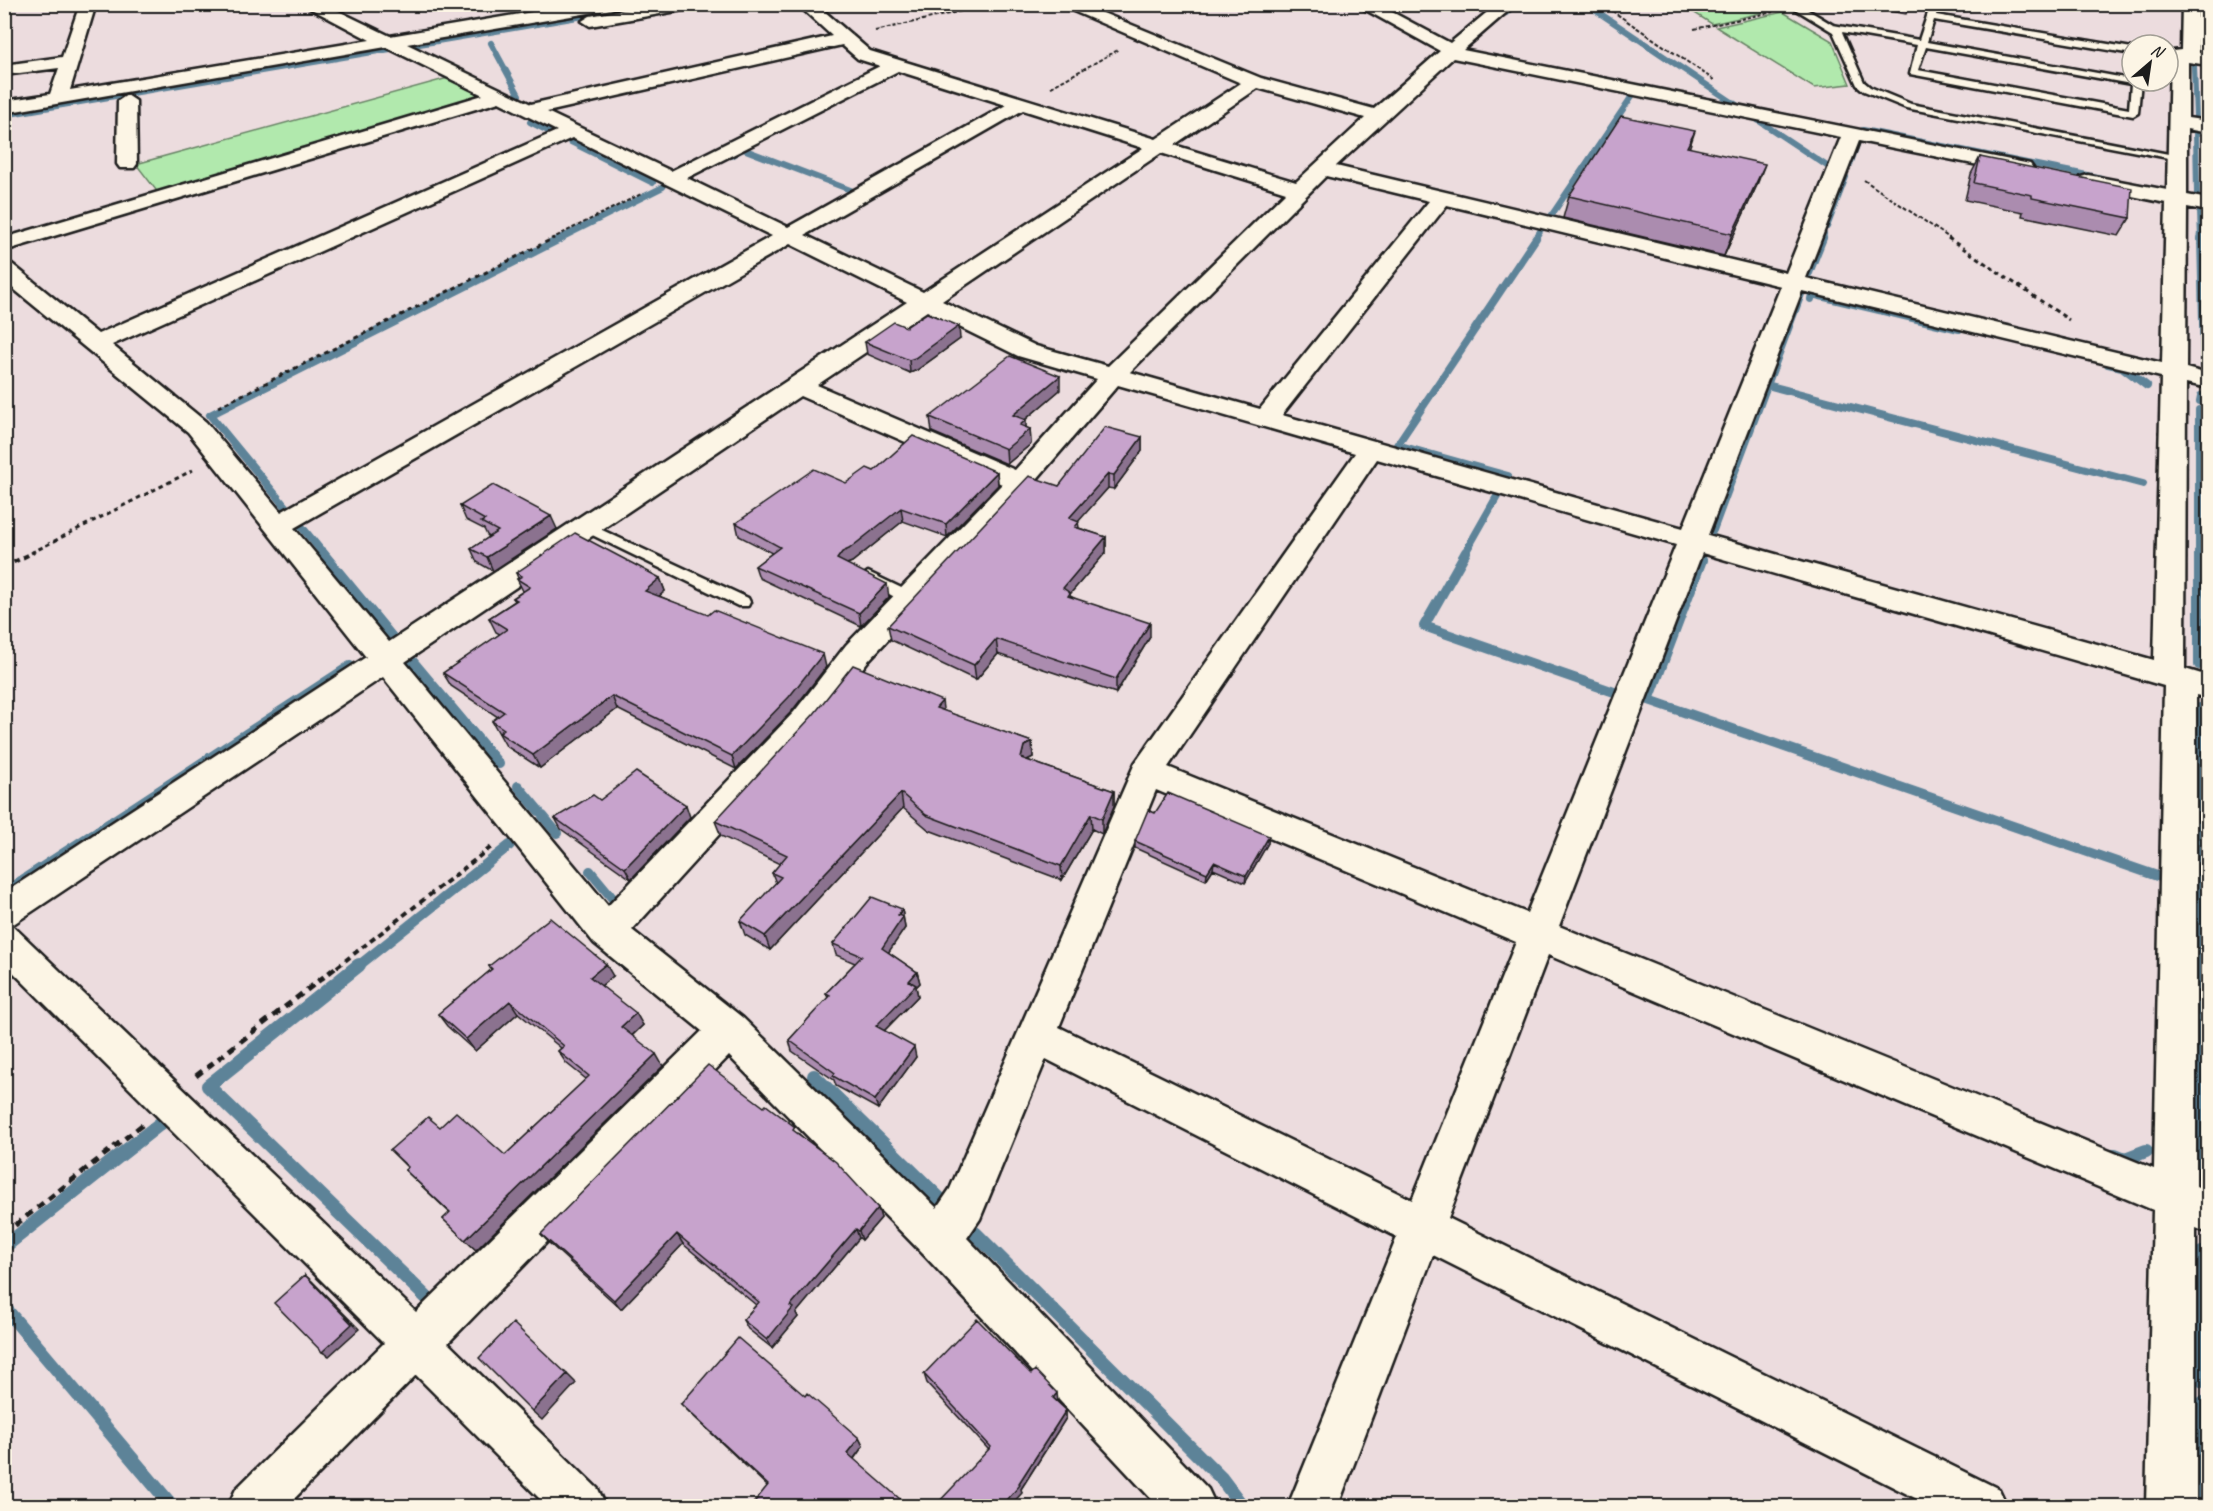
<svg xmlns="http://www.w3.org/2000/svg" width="2213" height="1511" font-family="Caveat,sans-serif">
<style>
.green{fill:#b1e9ad;stroke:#668264;stroke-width:1.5}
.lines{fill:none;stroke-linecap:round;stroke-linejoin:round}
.stream-far3{stroke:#5d8398;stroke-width:6}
.stream-far2{stroke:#5d8398;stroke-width:8}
.stream-far1{stroke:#5d8398;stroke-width:10}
.stream{stroke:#5d8398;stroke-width:14}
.service-casing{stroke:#1c1c1c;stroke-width:5}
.minor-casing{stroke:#1c1c1c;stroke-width:5}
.path-far3{stroke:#1c1c1c;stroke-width:2;stroke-dasharray:4 2;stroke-linecap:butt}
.path-far2{stroke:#1c1c1c;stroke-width:3;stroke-dasharray:4.5 4;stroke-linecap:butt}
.path-far1{stroke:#1c1c1c;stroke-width:4;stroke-dasharray:6 4.5;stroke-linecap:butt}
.path{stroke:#1c1c1c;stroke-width:5;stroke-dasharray:8 6;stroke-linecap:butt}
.service{fill:#fcf5e5;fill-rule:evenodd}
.minor{fill:#fcf5e5;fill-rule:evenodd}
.wall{fill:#ab8caf;stroke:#1c1c1c;stroke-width:1.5}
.shaded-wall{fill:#8b728f;stroke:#1c1c1c;stroke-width:1.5}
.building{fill:#c7a3cc;stroke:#1c1c1c;stroke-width:1.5}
</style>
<rect width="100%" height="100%" fill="#ecdcde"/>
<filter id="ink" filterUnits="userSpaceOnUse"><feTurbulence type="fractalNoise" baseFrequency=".0167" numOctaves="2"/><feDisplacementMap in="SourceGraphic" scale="12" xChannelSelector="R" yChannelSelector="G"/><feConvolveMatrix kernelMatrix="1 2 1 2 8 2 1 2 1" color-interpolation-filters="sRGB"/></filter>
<g filter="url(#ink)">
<path class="green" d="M 1771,5 L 1779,9 L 1712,24 L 1682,5 Z
M 1783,12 L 1832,41 L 1850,84 L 1814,88 L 1716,27 Z
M 448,78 L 479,94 L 476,99 L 159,194 L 136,164 Z"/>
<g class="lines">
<path class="stream-far3" d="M 1586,4 L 1738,106
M 2168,4 L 2179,6
M 1506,13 L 1516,4
M 2197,24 L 2208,26
M 491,43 L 519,95
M 2194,66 L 2196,118
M 4,115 L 654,4
M 1753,117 L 1830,168
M 530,122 L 548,131
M 1863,130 L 2102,178
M 2196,131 L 2197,194
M 569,141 L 653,183
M 731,156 L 743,149 L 853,191
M 1850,165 L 1858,142
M 2200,211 L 2201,239
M 1549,219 L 1634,93
M 1827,227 L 1846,177
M 559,239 L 663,187
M 1535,239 L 1542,228
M 1822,239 L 1824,234"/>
<path class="stream-far2" d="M 2201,238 L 2204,365
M 1809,273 L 1823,238
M 1811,299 L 1812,294 L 1959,329
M 2108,364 L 2122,367 L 2147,386
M 1767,385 L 2143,484
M 2200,401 L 2201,396
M 2199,410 L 2199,553
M 1508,476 L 1397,445 L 1536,238
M 288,510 L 210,415 L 562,238
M 301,526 L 323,553
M 1713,530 L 1801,294
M 1465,553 L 1499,493"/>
<path class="stream-far1" d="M 322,552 L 392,637
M 1466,552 L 1424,626 L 1617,693
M 2199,552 L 2199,665
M 1702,560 L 1649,700 L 2160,877
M 410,658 L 499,764
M 518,786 L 539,811
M 543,816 L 557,833
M 590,871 L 614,900
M 4,892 L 350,666
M 357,967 L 510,845
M 2199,967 L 2200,708"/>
<path class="stream" d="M 359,965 L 208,1086 L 426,1297
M 2199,965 L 2198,1172 L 2208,1177
M 814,1076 L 943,1202
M 2115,1155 L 2125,1159 L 2146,1151
M 975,1233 L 1221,1478 L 1242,1506
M 4,1247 L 161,1123
M 2202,1253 L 2203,1381
M 4,1307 L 172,1506
M 2203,1403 L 2204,1506"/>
<g class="service-casing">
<path id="service" d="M 1787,4 L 1798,4 L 1833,25 L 1919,40 L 1931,4 L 1939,4 L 1936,15 L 2132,48 L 2132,54 L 1934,20 L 1927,42 L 2141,81 L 2138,113 L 2133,116 L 1910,74 L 1917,45 L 1842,32 L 1864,82 L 1870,87 L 1911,104 L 2184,157 L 2179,160 L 1906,108 L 1864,91 L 1857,85 L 1833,32 ZM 1926,47 L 2131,84 L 2129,109 L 1918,70 Z
M 587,523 L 748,598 L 750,602 L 748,606 L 738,606 L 582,530 L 582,524 Z
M 868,572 L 914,594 L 916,598 L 914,602 L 904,602 L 863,580 L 861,577 Z"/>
</g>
<g class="minor-casing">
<path id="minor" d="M 80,4 L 96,4 L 70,90 L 370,40 L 302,4 L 324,4 L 390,36 L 580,4 L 620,4 L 612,9 L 407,44 L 531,104 L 832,36 L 797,4 L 816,4 L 870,51 L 1156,139 L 1241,83 L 1057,4 L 1081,4 L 1261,78 L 1374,109 L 1440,51 L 1355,4 L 1377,4 L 1450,43 L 1497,4 L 1516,4 L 1463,50 L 2030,164 L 2033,168 L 2030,172 L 2023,174 L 1859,141 L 1806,278 L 2162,363 L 2166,203 L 2088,187 L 2081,185 L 2078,181 L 2081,177 L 2088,175 L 2167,190 L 2170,55 L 2173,51 L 2181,50 L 2182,4 L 2198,4 L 2199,53 L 2208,55 L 2208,65 L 2188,62 L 2188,118 L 2208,121 L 2208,133 L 2187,129 L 2187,195 L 2208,199 L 2208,211 L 2187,207 L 2186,368 L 2208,374 L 2208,388 L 2186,383 L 2185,669 L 2208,676 L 2208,698 L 2196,695 L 2196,1186 L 2208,1191 L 2208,1233 L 2196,1228 L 2196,1506 L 2146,1506 L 2153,1210 L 1548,955 L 1448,1218 L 1999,1489 L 2007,1506 L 1931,1506 L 1433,1255 L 1338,1506 L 1288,1506 L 1397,1237 L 1046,1059 L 980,1219 L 967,1238 L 1208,1489 L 1216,1506 L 1158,1506 L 925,1256 L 729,1056 L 448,1343 L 598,1489 L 606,1506 L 547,1506 L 416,1375 L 287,1506 L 228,1506 L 236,1489 L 384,1343 L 4,963 L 4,893 L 366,657 L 188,432 L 4,281 L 4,262 L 12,264 L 98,334 L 557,131 L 499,102 L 4,251 L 4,238 L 483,95 L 386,47 L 4,113 L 4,101 L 50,94 L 59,68 L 4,75 L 4,65 L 62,57 ZM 842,45 L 858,59 L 880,66 L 671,171 L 547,112 ZM 1453,58 L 1841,137 L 1786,273 L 1336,166 ZM 898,71 L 1006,105 L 788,227 L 687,178 ZM 1258,88 L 1365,118 L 1296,182 L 1174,145 ZM 1023,110 L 1143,148 L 923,292 L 805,235 ZM 572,138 L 772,236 L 281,512 L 206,422 L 112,345 ZM 1161,153 L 1286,192 L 1108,366 L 1036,346 L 942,301 ZM 1326,176 L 1429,201 L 1260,409 L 1130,372 ZM 1447,205 L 1781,286 L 1683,528 L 1282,415 ZM 790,244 L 907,302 L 389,642 L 294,528 ZM 1802,291 L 2161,377 L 2154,660 L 1708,535 ZM 927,311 L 1018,356 L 1097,379 L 1015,470 L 817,385 ZM 1118,385 L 1355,453 L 1135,763 L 950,1189 L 937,1208 L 743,1018 L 632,930 L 816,728 L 868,661 L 1030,487 ZM 800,396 L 1002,484 L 846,645 L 794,712 L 608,906 L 405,662 ZM 1377,459 L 1676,545 L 1527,913 L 1168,767 ZM 1702,553 L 2164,686 L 2154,1169 L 1559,926 ZM 383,677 L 594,943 L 702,1031 L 416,1312 L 12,925 ZM 1156,790 L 1516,942 L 1412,1200 L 1059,1027 Z
M 657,4 L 697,4 L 689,9 L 590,26 L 582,21 L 590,16 Z
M 127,95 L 136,101 L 137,164 L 134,168 L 120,168 L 117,164 L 118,101 Z"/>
</g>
<path class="path-far3" d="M 1602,4 L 1714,80
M 1694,29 L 1773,12
M 875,31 L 992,4
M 1051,87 L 1118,50
M 1864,180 L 1951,239
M 551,239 L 643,193"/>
<path class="path-far2" d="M 1948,238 L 2069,320
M 218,407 L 554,238
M 31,553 L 193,470"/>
<path class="path-far1" d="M 4,567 L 34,552
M 337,967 L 494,845"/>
<path class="path" d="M 196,1076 L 339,965
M 4,1234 L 142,1125"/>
<use href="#service" class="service"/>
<use href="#minor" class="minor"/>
</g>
<path class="wall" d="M 1849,4 L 1910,4 L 1906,14 Z
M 1690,148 L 1757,185 L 1724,256 L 1563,218 L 1569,196 Z
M 1980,157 L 2130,218 L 2119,236 L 2022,216 L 2023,212 L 1965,200 L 1971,174 Z
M 906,327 L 960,339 L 917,370 L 910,373 L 867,354 L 865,342 Z
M 1060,390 L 1025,420 L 1026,428 L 1030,429 L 1031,444 L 1007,464 L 932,432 L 930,417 Z
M 1142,437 L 1142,451 L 1114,489 L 1108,488 L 1078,521 L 1079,528 L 1106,537 L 1106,552 L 1070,594 L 1070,596 L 1150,637 L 1116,693 L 998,654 L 976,680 L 891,640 L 888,626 L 1059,486 Z
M 874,471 L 997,472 L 998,485 L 947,537 L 903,521 L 852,562 L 847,564 L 889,597 L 861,626 L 759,578 L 755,566 L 772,553 L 739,536 L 736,523 L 846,483 Z
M 460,506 L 557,529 L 493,571 L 477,562 L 471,549 L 489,537 L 487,535 L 484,529 L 466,520 Z
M 516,573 L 660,578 L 665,591 L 659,596 L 826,667 L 792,711 L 736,769 L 617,709 L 540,768 L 506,746 L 492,721 L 498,717 L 451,686 L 443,673 L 500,634 L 496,632 L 489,618 L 515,601 L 513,598 L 523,591 L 517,579 L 518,578 Z
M 944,711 L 1032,742 L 1033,757 L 1027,760 L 1114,791 L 1114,806 L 1102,834 L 1092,829 L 1062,880 L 929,830 L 903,808 L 770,950 L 745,935 L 740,921 L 776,883 L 772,873 L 780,864 L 721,836 L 715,821 Z
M 1155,813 L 1268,843 L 1245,883 L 1213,869 L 1206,880 L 1135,848 L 1135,841 Z
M 690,817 L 631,879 L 561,829 L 555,818 Z
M 902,909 L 905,928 L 888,952 L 917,972 L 920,983 L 916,987 L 918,996 L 884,1031 L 916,1057 L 878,1109 L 836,1086 L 834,1080 L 792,1051 L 789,1040 L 828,998 L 826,993 L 855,963 L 836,955 L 833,944 Z
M 489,966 L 613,976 L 601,986 L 643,1025 L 632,1036 L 663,1066 L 476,1250 L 443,1219 L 450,1213 L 405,1170 L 408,1168 L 390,1150 L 440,1127 L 505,1155 L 586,1079 L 566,1063 L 558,1051 L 561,1048 L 518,1013 L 475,1051 L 447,1026 L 438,1014 L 491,970 Z
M 798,1133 L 878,1208 L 881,1218 L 862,1240 L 859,1238 L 796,1313 L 798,1317 L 772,1348 L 748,1329 L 743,1320 L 756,1305 L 683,1244 L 621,1309 L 549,1243 L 541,1234 Z
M 924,1374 L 1058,1402 L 1066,1410 L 1066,1418 L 1021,1489 L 1022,1493 L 988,1449 L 927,1383 Z
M 805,1396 L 859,1438 L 863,1446 L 854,1459 L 767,1486 L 689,1412 L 681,1404 Z"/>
<path class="shaded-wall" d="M 1695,131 L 1688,152 L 1687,147 Z
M 1765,164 L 1757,185 L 1724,256 L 1732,234 Z
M 959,326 L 960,339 L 917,370 L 910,373 L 909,360 Z
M 1060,376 L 1060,390 L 1014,429 L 1013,415 Z
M 1026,420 L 1026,432 L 1030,429 L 1031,444 L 1007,464 L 1006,449 L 1020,425 Z
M 1142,437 L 1142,451 L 1114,489 L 1114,475 Z
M 997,472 L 998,485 L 947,537 L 946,524 Z
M 1108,474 L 1108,488 L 1069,532 L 1069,518 Z
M 901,508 L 903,521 L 852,562 L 844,565 L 837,559 L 842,552 Z
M 551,516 L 557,529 L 493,571 L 487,557 Z
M 1106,537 L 1106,552 L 1070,594 L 1071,608 L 1063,588 Z
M 660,578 L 665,591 L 650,604 L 645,591 Z
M 887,584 L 889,597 L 861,626 L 859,613 Z
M 1150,623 L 1150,637 L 1116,693 L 1116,679 Z
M 996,639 L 998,654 L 976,680 L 974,665 Z
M 823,654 L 826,667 L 792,711 L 736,769 L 732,756 Z
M 612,696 L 617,709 L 540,768 L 533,755 Z
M 942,701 L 944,716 L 936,708 Z
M 1032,742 L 1033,757 L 1025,761 L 1021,758 L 1024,746 Z
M 1114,791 L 1114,806 L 1102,834 L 1102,819 Z
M 901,793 L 903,808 L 770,950 L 765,936 Z
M 686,805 L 690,817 L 631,879 L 625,868 Z
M 1091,814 L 1092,829 L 1062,880 L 1061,866 Z
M 1269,836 L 1268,843 L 1245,883 L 1246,876 Z
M 1214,862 L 1213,869 L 1206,880 L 1207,873 Z
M 902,909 L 905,928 L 884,959 L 882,948 Z
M 606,964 L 613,976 L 597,989 L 590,977 Z
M 917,972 L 920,983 L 916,987 L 918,996 L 878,1037 L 876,1026 L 909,981 Z
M 510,1001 L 518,1013 L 475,1051 L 466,1039 Z
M 636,1013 L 643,1025 L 627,1040 L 621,1027 Z
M 914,1047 L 916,1057 L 878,1109 L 875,1100 Z
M 656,1054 L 663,1066 L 476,1250 L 465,1240 Z
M 878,1208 L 881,1218 L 862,1240 L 859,1231 Z
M 856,1229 L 859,1238 L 796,1313 L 798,1317 L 772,1348 L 767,1340 L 790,1306 Z
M 677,1234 L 683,1244 L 621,1309 L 614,1300 Z
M 305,1275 L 312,1281 L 359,1329 L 329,1356 L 322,1352 Z
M 567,1374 L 576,1383 L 542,1420 L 532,1411 Z
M 1057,1393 L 1058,1402 L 1053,1398 Z
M 1066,1410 L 1066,1418 L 1021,1489 L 1022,1493 L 1010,1506 L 1002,1506 L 1019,1483 Z
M 859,1438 L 863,1446 L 852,1461 L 847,1453 Z"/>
<path class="building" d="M 1887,4 L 1910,4 L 1909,8 Z
M 1621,116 L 1695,131 L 1687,147 L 1765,164 L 1732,234 L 1569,196 Z
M 1980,157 L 2132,188 L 2130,218 L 2032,198 L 2032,195 L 1974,183 Z
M 927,313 L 959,326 L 915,358 L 909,360 L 865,342 L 894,322 L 906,327 Z
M 1010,356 L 1060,376 L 1013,415 L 1026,420 L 1020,425 L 1030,429 L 1006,449 L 930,417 Z
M 1105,427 L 1142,437 L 1114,475 L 1108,474 L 1069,518 L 1079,522 L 1075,527 L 1106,537 L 1063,588 L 1070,593 L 1068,596 L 1150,623 L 1116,679 L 996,639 L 974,665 L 888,626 L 1029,476 L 1059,486 Z
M 913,436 L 997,472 L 946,524 L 901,508 L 849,549 L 842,552 L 837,559 L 887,584 L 859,613 L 755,566 L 780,547 L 736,523 L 814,469 L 846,483 L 867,468 L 874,471 Z
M 493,485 L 551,516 L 487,557 L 471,549 L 498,531 L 481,522 L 485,520 L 460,506 Z
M 575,533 L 660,578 L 645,591 L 708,615 L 714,610 L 823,654 L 789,697 L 732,756 L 612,696 L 533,755 L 499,733 L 504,729 L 492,721 L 504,712 L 443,673 L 507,629 L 489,618 L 517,600 L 513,598 L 530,587 L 517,579 L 522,576 L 516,573 Z
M 853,665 L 942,701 L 936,708 L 1032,742 L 1024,746 L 1021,758 L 1114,791 L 1102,819 L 1091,814 L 1061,866 L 926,815 L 901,793 L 765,936 L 740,921 L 781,877 L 772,873 L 787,855 L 715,821 L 814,714 Z
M 636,772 L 686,805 L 625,868 L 555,818 L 593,795 L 600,800 Z
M 1168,793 L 1269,836 L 1246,876 L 1214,862 L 1207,873 L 1135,841 L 1148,810 L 1155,813 Z
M 872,897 L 902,909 L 898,915 L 903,917 L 882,948 L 917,972 L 909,981 L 916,985 L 876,1026 L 914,1047 L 875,1100 L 833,1076 L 835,1073 L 789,1040 L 830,995 L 826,993 L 862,956 L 833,944 Z
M 550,918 L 606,964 L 590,977 L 636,1013 L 621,1027 L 656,1054 L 465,1240 L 443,1219 L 450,1212 L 405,1170 L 408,1167 L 390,1150 L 428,1117 L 440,1127 L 456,1112 L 505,1155 L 589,1076 L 558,1051 L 564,1046 L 510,1001 L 466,1039 L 438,1014 L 492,969 L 489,966 Z
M 708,1065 L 764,1107 L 766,1105 L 795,1127 L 793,1130 L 836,1162 L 878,1208 L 859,1231 L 856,1229 L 790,1306 L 793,1308 L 767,1340 L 743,1320 L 759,1302 L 677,1234 L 614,1300 L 541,1234 Z
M 305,1275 L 352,1324 L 322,1352 L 274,1303 Z
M 977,1319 L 1031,1374 L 1035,1370 L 1057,1393 L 1053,1398 L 1066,1410 L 1019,1483 L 1020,1485 L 1002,1506 L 935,1506 L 991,1447 L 924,1374 Z
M 513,1323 L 567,1374 L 532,1411 L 479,1358 Z
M 738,1338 L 805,1396 L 807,1393 L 859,1438 L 847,1453 L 908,1506 L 751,1506 L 768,1485 L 681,1404 Z"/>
</g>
<rect width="2213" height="1511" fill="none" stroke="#fcf5e5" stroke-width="24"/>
<rect x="12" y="12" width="2189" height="1487" fill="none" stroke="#1c1c1c" stroke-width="2" filter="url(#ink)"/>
<g transform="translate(2150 63) rotate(29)"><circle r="28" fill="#fcf5e5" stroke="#a29e95" stroke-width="1.5"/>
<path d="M0-4.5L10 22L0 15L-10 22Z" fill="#1c1c1c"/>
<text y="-9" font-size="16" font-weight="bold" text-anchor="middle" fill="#1c1c1c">N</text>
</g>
</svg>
